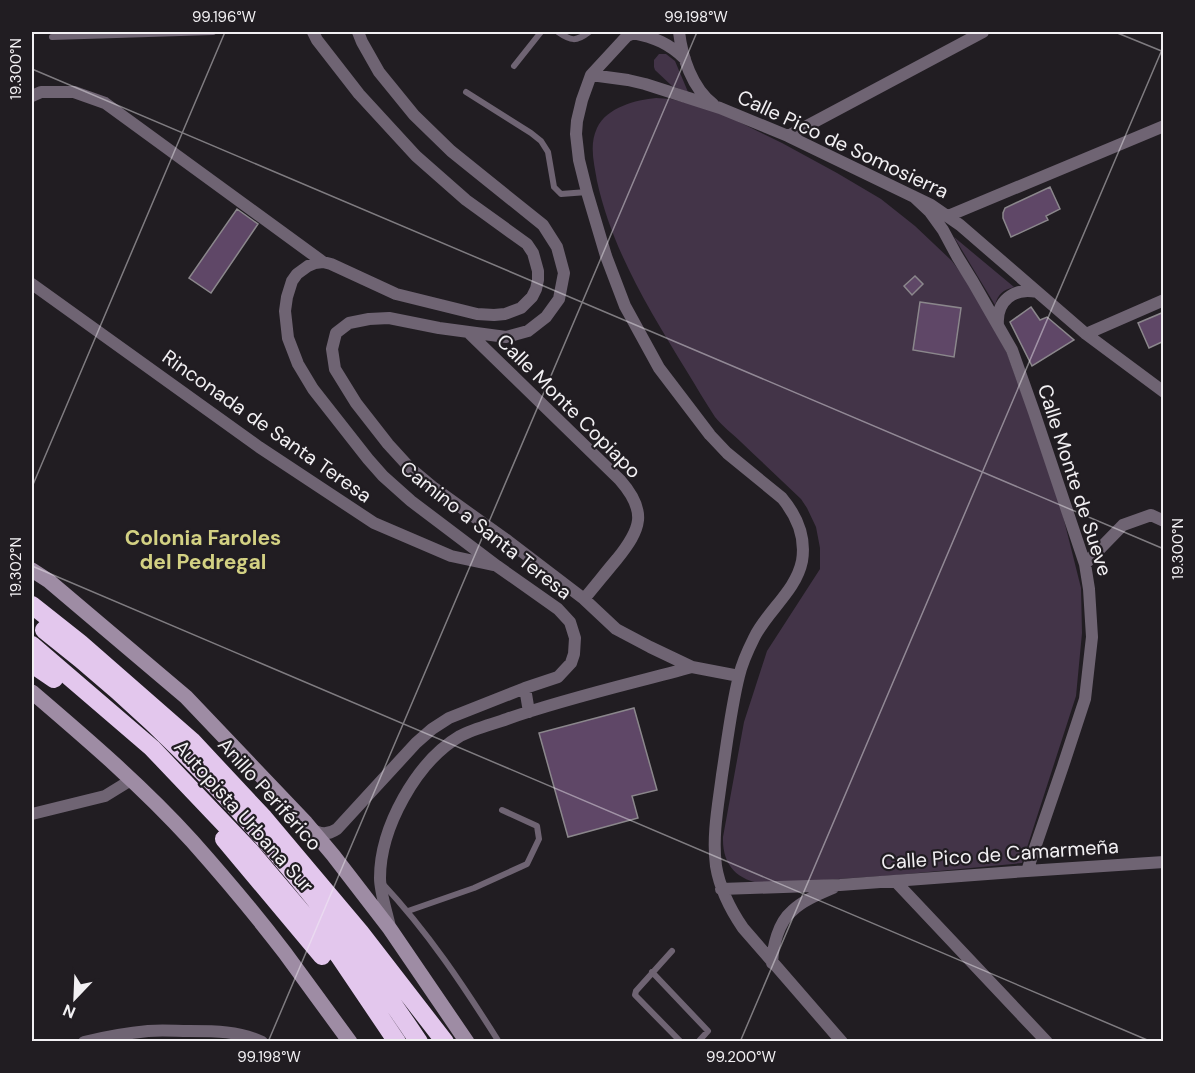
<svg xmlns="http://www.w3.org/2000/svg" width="1195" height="1073" font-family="'DM Sans',sans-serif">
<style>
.green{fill:#433448}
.building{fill:#5f4767;stroke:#8b878c;stroke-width:1.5}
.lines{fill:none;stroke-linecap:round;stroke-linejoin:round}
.service{stroke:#6f6473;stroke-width:6}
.minor{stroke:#6f6473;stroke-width:12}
.secondary{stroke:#9e8ca4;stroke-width:15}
.motorway{stroke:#e3c7ed;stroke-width:18}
.ticks{fill:none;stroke:#f2f0f3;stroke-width:1.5;stroke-opacity:0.45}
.labels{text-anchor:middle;stroke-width:4.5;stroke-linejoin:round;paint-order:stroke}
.street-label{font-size:20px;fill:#f2f0f3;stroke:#211d22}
.neighbourhood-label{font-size:21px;font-weight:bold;fill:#d3d183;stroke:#211d22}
.neatline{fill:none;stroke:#f2f0f3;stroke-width:2}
.ticks-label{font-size:15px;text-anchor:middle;fill:#f2f0f3}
</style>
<rect width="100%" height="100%" fill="#211d22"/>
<path class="green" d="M 659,54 L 666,54 L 675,61 L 688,92 L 672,86 L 655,70 L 654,67 L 654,60 Z
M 656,98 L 671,99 L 717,111 L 782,143 L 837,173 L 881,199 L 915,226 L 952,261 L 969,284 L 1007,353 L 1029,414 L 1062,512 L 1081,588 L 1082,633 L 1076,696 L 1022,863 L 897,875 L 765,884 C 737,881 722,865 723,837 L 744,722 L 767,651 L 820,569 L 820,548 L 816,527 L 807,508 L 801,499 C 781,480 761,461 741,442 C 733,434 722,426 715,417 C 705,402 696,386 686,370 C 650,311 612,250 597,181 C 594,163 589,145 597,128 C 607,107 636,100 656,98 Z
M 954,237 L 1014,287 C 1003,290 998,294 995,305 Z"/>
<path class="building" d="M 1050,187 L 1060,209 L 1046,216 L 1048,220 L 1011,237 L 1003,218 L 1003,213 L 1005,208 Z
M 237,209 L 258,224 L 211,293 L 189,278 Z
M 915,276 L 923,284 L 912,295 L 904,286 Z
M 920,302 L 961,308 L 954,357 L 913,350 Z
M 1031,307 L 1040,320 L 1047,317 L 1074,340 L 1032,366 L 1010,322 Z
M 1164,312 L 1164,341 L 1149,348 L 1138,323 Z
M 634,708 L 657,790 L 632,796 L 638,818 L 568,837 L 539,733 Z"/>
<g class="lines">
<path class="service" d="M 558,32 C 571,41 576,42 589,32
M 52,37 L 213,32
M 514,66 L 541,32
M 466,92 L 531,133 L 541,141 L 548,152 L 554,187 L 561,194 L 587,192
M 382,883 C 428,932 463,985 499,1042
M 408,911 L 474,888 L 527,864 L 539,839 L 537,826 L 502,810
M 672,951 L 636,991 L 635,995 L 681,1042
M 652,972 L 708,1031 L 698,1042"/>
<path class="minor" d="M 358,32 L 362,42 L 379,72 L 414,115 L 451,151 L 543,225 L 557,247 L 564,273 L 559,299 L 546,317 L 528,331 L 506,337 L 439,328 L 389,318 L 369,319 L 349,323 L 336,333 L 332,349 L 335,369 L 356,403 L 388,444 L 409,467 L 434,488 L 508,541 L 584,599 L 616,629 L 650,647 L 692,667 L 739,676
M 637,32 L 627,36 L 591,75 L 582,100 L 577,121 L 576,134 L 579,160 L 587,192 L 606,256 L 625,306 L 659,368 L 710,435 L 727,453 L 782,498 C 797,516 806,537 802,561 C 796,591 767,611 754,638 C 748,650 742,663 739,676 C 731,708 727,743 722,775 C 718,806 712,836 716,866 C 720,890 730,909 743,928 L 842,1042
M 679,32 C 682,57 692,88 713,104
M 633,33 C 654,37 670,44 685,59
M 591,75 L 628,80 L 645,84 L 720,108 L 788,136 L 931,205 L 960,225 L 1086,334 L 1164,392
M 32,96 L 41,92 L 74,92 L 105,103 L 323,262
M 788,136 L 983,32
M 913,196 L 930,212 L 943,230 L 957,256 L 973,282 L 1012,350 L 1034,412 L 1085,564 L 1089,589 L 1092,637 L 1085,699 L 1063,766 L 1027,871
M 948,216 L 1164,126
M 32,284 L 259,447 L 374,523 L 451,556 L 493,565
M 998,325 C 996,301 1014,287 1037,292
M 469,333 L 620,480 C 648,512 641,529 617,559 C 606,572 595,586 584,599
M 1086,334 L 1164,300
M 1085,564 L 1123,525 L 1151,515 L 1164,521
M 525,688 L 529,712
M 32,814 L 105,796 L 131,780
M 311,828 C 319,835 328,835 337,829 L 416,743 L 432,729 L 449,718 L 525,688 L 558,677 L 571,663 L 574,654 L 575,638 L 570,622 L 558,609 L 497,566 L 411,501 L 383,476 L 368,459 L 313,389 L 298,364 L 288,338 L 285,311 L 287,297 L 292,281 L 297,274 L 308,266 L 315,263 L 323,262 L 331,264 L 396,294 L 477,314 L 494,315 L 505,314 L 521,308 L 532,297 L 536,289 L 538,280 L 538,271 L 533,253 L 527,244 L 466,200 L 416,156 L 359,94 L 317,40 L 313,32
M 896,882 L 1047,1042
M 721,889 L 840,885 L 1027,871 L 1164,862
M 390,927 C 387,913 380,892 380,878 C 380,828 416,762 460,736 C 473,729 493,724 507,719 C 567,698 630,684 692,667
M 772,963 C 773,946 778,923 792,911 C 802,901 819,894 833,888
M 84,1042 C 105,1037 126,1033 148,1031 C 162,1030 176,1031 189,1031 C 215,1031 239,1031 262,1042"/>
<path class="secondary" d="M 32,570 L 49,581 L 186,697 L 306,823 L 333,855 L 390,929 L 467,1042
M 32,692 C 87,739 143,787 192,841 C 224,877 256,915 285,953 C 307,983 328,1012 350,1042"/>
<path class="motorway" d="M 32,605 L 80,643 L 192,741 L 264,818 L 360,932 L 445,1042
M 44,630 C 192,745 315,886 419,1042
M 32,645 L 152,748 L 251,852 L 339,956 L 397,1042
M 32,664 L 54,679
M 224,839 L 322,956"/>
</g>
<path class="ticks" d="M 1115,32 L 1164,52M 32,69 L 1164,549M 32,487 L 225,32M 32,566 L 1152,1042M 268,1042 L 697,32M 740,1042 L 1164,45"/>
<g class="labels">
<g class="street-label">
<text transform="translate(843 144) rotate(25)" y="7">Calle Pico de Somosierra</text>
<text transform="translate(569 406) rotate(45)" y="7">Calle Monte Copiapo</text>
<text transform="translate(267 426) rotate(35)" y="7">Rinconada de Santa Teresa</text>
<text transform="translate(1075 480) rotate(72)" y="7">Calle Monte de Sueve</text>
<text transform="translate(486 530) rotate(38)" y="7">Camino a Santa Teresa</text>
<text transform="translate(270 794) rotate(48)" y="7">Anillo Periférico</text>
<text transform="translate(244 816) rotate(48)" y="7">Autopista Urbana Sur</text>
<text transform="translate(1000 854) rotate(-4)" y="7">Calle Pico de Camarmeña</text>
</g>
<g class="neighbourhood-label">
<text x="203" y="545">Colonia Faroles<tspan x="203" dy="24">del Pedregal</tspan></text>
</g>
</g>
<rect width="1195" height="1073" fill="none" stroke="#211d22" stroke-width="66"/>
<g transform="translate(75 998) rotate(203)" stroke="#211d22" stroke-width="4.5" paint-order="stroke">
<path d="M0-4.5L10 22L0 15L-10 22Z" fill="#f2f0f3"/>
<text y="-9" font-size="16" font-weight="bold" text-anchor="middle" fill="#f2f0f3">N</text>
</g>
<rect x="33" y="33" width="1129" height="1007" class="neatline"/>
<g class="ticks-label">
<text x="224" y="22">99.196°W</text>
<text x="696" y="22">99.198°W</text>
<text transform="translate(16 69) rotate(-90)" y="5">19.300°N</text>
<text transform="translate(1178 549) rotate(-90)" y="5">19.300°N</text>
<text transform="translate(16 567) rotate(-90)" y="5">19.302°N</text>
<text x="269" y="1062">99.198°W</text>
<text x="741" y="1062">99.200°W</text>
</g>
</svg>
